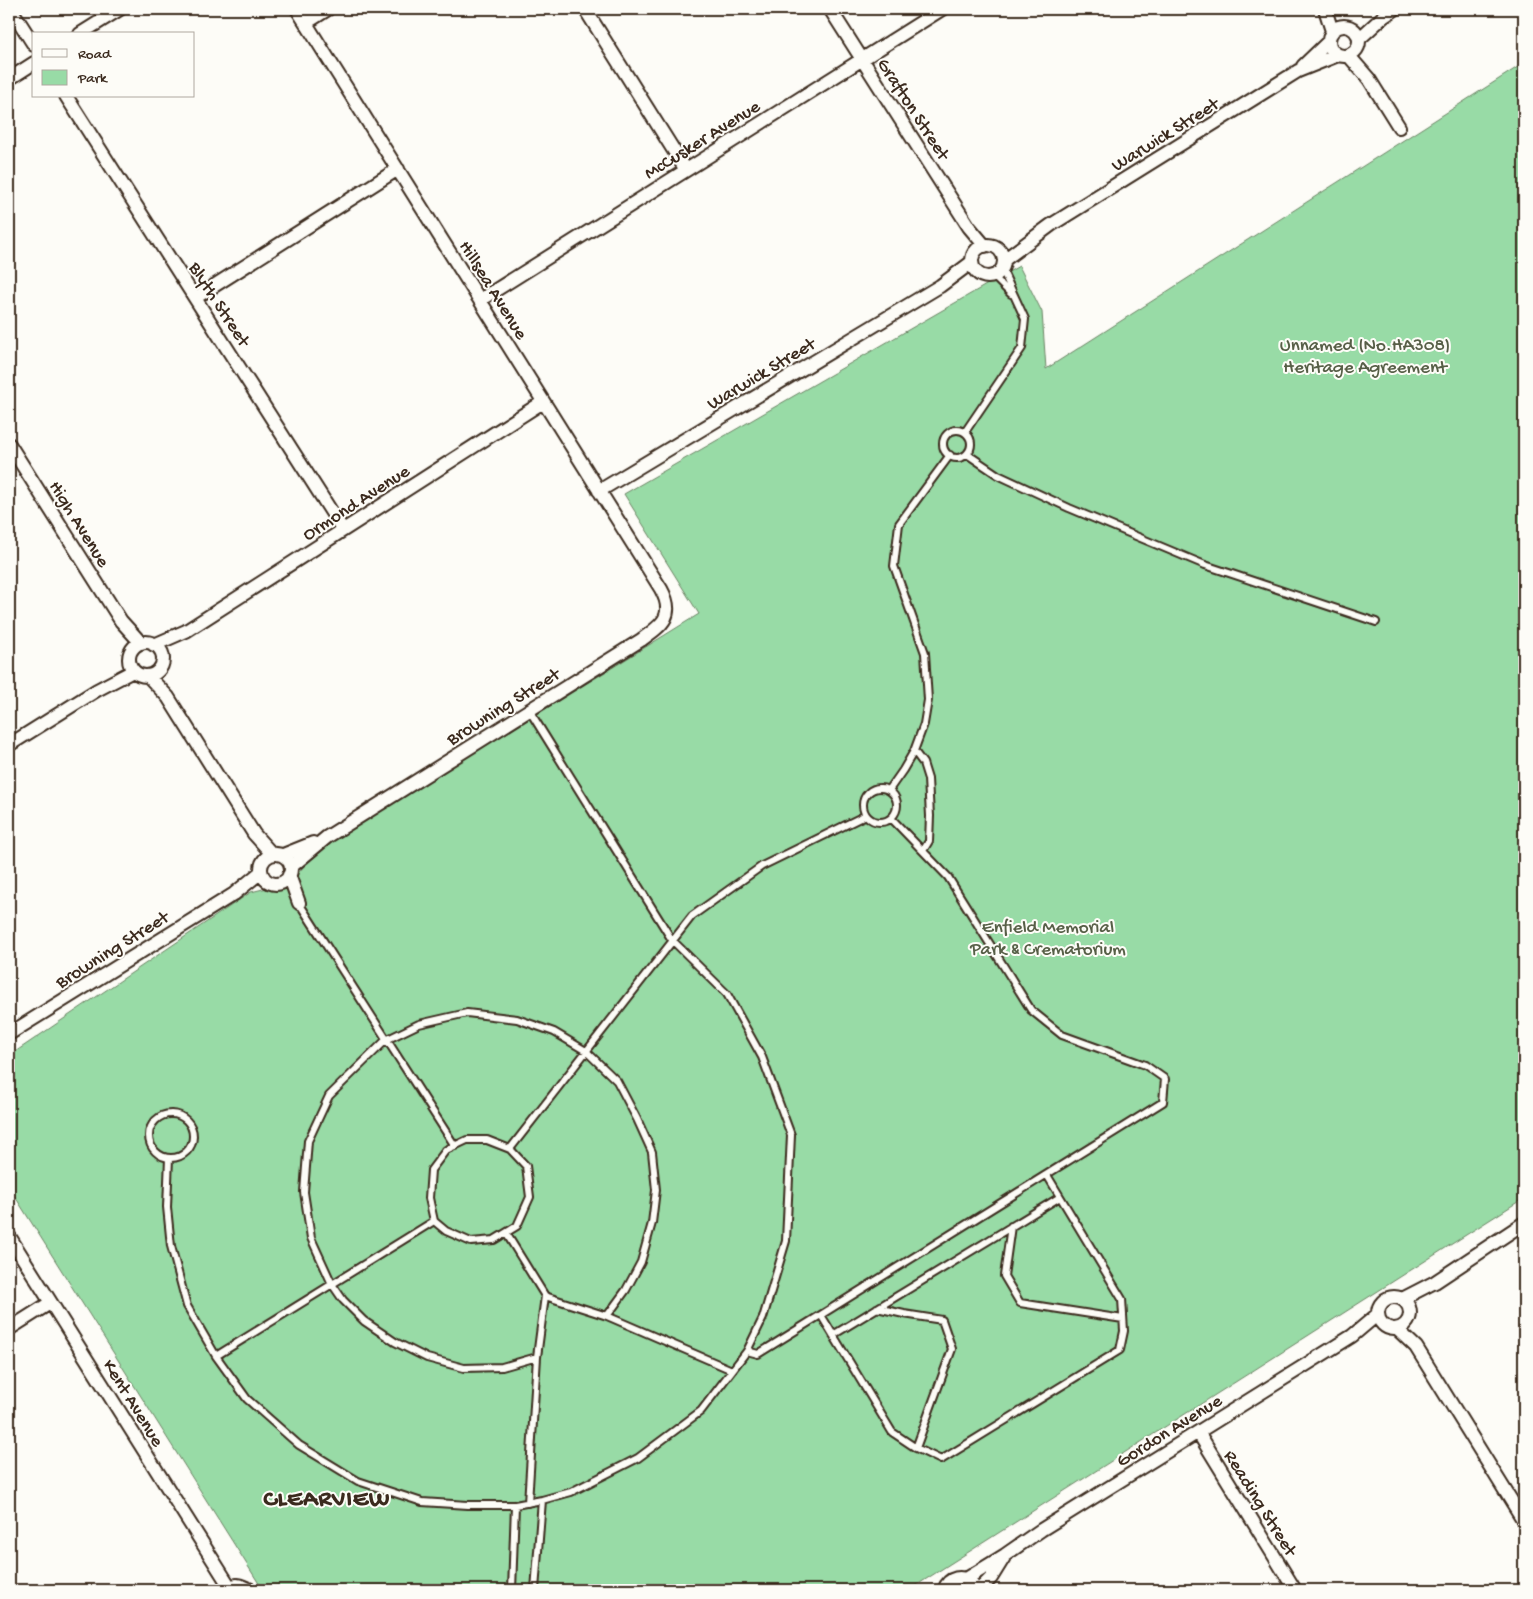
<svg xmlns="http://www.w3.org/2000/svg" width="1533" height="1599" font-family="'Gochi Hand',sans-serif">
<style>
.green{fill:#98dba6;stroke:#6a8262}
.lines{fill:none;stroke-linecap:round;stroke-linejoin:round}
.lane-casing{stroke:#3b2a1e;stroke-width:10}
.street-casing{stroke:#3b2a1e;stroke-width:16}
.lane{stroke:#fdfcf7;stroke-width:6}
.street{stroke:#fdfcf7;stroke-width:12}
.labels{text-anchor:middle;stroke-width:4;stroke-linejoin:round;paint-order:stroke}
.street-label{font-size:19px;fill:#3b2a1e;stroke:#fdfcf7}
.park-label{font-size:19px;fill:#575f47;stroke:#fdfcf7}
.district-label{font-size:24px;font-weight:bold;letter-spacing:1px;fill:#3b2a1e;stroke:#fdfcf7}
</style>
<rect width="100%" height="100%" fill="#fdfcf7"/>
<filter id="ink" filterUnits="userSpaceOnUse"><feTurbulence type="fractalNoise" baseFrequency=".02" numOctaves="2"/><feDisplacementMap in="SourceGraphic" scale="10" xChannelSelector="R" yChannelSelector="G"/><feConvolveMatrix kernelMatrix="1 2 1 2 8 2 1 2 1" color-interpolation-filters="sRGB"/></filter>
<g filter="url(#ink)">
<path class="green" d="M 1524,63 L 1524,506 L 1519,510 L 1524,519 L 1524,1198 L 909,1590 L 263,1590 L 9,1187 L 9,1056 L 251,892 L 291,882 L 317,850 L 699,614 L 624,494 L 1019,266 L 1042,312 L 1046,369 Z"/>
<g class="lines">
<g class="lane-casing">
<path id="lane" d="M 993,276 L 1011,294
M943 444a14 14 0 1 1 28 0a14 14 0 1 1-28 0Z
M 965,432 L 1022,348 L 1025,319 L 1002,269
M 967,454 L 998,475 L 1069,508 L 1205,565 L 1376,622
M 914,751 L 923,763 L 928,779 L 930,816 L 929,841 L 923,851
M863 805a17 17 0 1 1 34 0a17 17 0 1 1-34 0Z
M 889,790 L 903,770 L 914,751 L 924,724 L 928,700 L 925,653 L 894,566 L 899,524 L 950,455
M 299,903 L 455,1146
M149 1136a22 22 0 1 1 44 0a22 22 0 1 1-44 0Z
M 510,1149 L 487,1140 L 467,1140 L 446,1150 L 431,1170 L 429,1198 L 434,1221 L 446,1231 L 471,1242 L 494,1240 L 517,1226 L 530,1197 L 526,1166 L 510,1149 L 692,916 L 762,866 L 866,815
M 169,1158 L 167,1207 L 171,1246 L 187,1306 L 216,1356 L 247,1399 L 299,1445 L 358,1481 L 422,1502 L 468,1505 L 515,1505 L 542,1500 L 571,1492 L 638,1458 L 701,1411 L 747,1351 L 763,1318 L 786,1241 L 791,1135 L 762,1057 L 727,994 L 672,940 L 529,710
M 1011,1226 L 1004,1276 L 1020,1303 L 1123,1319
M 506,1233 L 545,1296
M 877,1308 L 904,1314 L 942,1320 L 952,1349 L 916,1448
M 821,1315 L 892,1432 L 916,1448 L 941,1460 L 1120,1350 L 1124,1331 L 1122,1299 L 1047,1175
M 833,1335 L 1060,1197
M 747,1351 L 758,1354 L 1163,1102 L 1165,1079 L 1145,1065 L 1062,1035 L 1031,1010 L 948,877 L 891,818
M 216,1356 L 434,1221
M 537,1357 L 502,1367 L 464,1368 L 427,1358 L 395,1342 L 364,1321 L 343,1300 L 332,1284 L 311,1238 L 304,1192 L 308,1141 L 329,1096 L 386,1040 L 419,1024 L 467,1013 L 517,1019 L 554,1032 L 586,1051 L 617,1081 L 637,1119 L 652,1152 L 656,1190 L 652,1223 L 641,1262 L 626,1290 L 607,1316
M 528,1503 L 537,1357 L 545,1296 L 607,1316 L 732,1370
M 512,1590 L 515,1505
M 535,1590 L 542,1500"/>
</g>
<g class="street-casing">
<path id="street" d="M 11,9 L 34,45
M 585,9 L 686,170
M 830,9 L 969,227 L 985,246
M 1325,9 L 1332,31
M 306,23 L 328,9
M1329 41a15 15 0 1 1 30 0a15 15 0 1 1-30 0Z
M 80,34 L 120,9
M 1359,39 L 1383,17 L 1395,9
M 1349,56 L 1369,79 L 1399,127
M 1303,66 L 1328,42
M 9,79 L 34,63
M 66,96 L 343,530
M972 261a16 16 0 1 1 32 0a16 16 0 1 1-32 0Z
M 1004,260 L 1051,225 L 1298,71 L 1338,55
M 195,298 L 398,169
M 480,300 L 942,9
M 9,444 L 121,621 L 141,643
M 599,491 L 940,286 L 972,262
M129 659a17 17 0 1 1 34 0a17 17 0 1 1-34 0Z
M 154,645 L 186,631 L 543,402
M 148,676 L 168,697 L 254,834 L 272,854
M 9,745 L 97,690 L 133,671
M261 869a15 15 0 1 1 30 0a15 15 0 1 1-30 0Z
M 283,855 L 313,843
M 291,867 L 327,837 L 641,640 C 662,625 676,616 661,589 L 297,9
M 289,875 L 299,903
M 9,1034 L 234,894 L 261,872
M 9,1236 L 230,1587
M1378 1313a16 16 0 1 1 32 0a16 16 0 1 1-32 0Z
M 1402,1299 L 1435,1282 L 1524,1223
M 9,1329 L 50,1303
M 1397,1329 L 1416,1347 L 1524,1521
M 1198,1432 L 1295,1590
M 966,1579 L 1005,1555 L 1041,1530 L 1352,1336 L 1378,1314
M 226,1590 C 235,1582 241,1585 251,1590
M 944,1590 C 949,1577 962,1574 972,1584
M 979,1590 L 991,1578 L 1004,1557"/>
</g>
<use href="#lane" class="lane"/>
<use href="#street" class="street"/>
</g>
</g>
<g class="labels">
<g class="street-label">
<text transform="translate(915 108) rotate(57)" y="7">Grafton Street</text>
<text transform="translate(1164 133) rotate(-32)" y="7">Warwick Street</text>
<text transform="translate(701 138) rotate(-32)" y="7">McCusker Avenue</text>
<text transform="translate(495 289) rotate(58)" y="7">Hillsea Avenue</text>
<text transform="translate(221 303) rotate(57)" y="7">Blyth Street</text>
<text transform="translate(760 372) rotate(-31)" y="7">Warwick Street</text>
<text transform="translate(355 501) rotate(-33)" y="7">Ormond Avenue</text>
<text transform="translate(81 523) rotate(58)" y="7">High Avenue</text>
<text transform="translate(502 705) rotate(-32)" y="7">Browning Street</text>
<text transform="translate(111 948) rotate(-32)" y="7">Browning Street</text>
<text transform="translate(135 1402) rotate(58)" y="7">Kent Avenue</text>
<text transform="translate(1168 1429) rotate(-32)" y="7">Gordon Avenue</text>
<text transform="translate(1262 1502) rotate(58)" y="7">Reading Street</text>
</g>
<g class="park-label">
<text x="1365" y="350">Unnamed (No.HA308)<tspan x="1365" dy="22">Heritage Agreement</tspan></text>
<text x="1048" y="932">Enfield Memorial<tspan x="1048" dy="22">Park &amp; Crematorium</tspan></text>
</g>
<g class="district-label">
<text x="327" y="1505">CLEARVIEW</text>
</g>
</g>
<rect width="1533" height="1599" fill="none" stroke="#fdfcf7" stroke-width="30"/>
<rect x="15" y="15" width="1503" height="1569" fill="none" stroke="#3b2a1e" stroke-width="2" filter="url(#ink)"/>
<rect x="32" y="32" width="162" height="65" fill="#fdfcf7" stroke="#afa8a0"/>
<rect x="42" y="49" width="25" height="8" fill="#fdfcf7" stroke="#afa8a0"/>
<text x="78" y="58" font-size="15" fill="#3b2a1e">Road</text>
<rect x="42" y="70" width="25" height="15" fill="#98dba6" stroke="#afa8a0"/>
<text x="78" y="82" font-size="15" fill="#3b2a1e">Park</text>
</svg>
